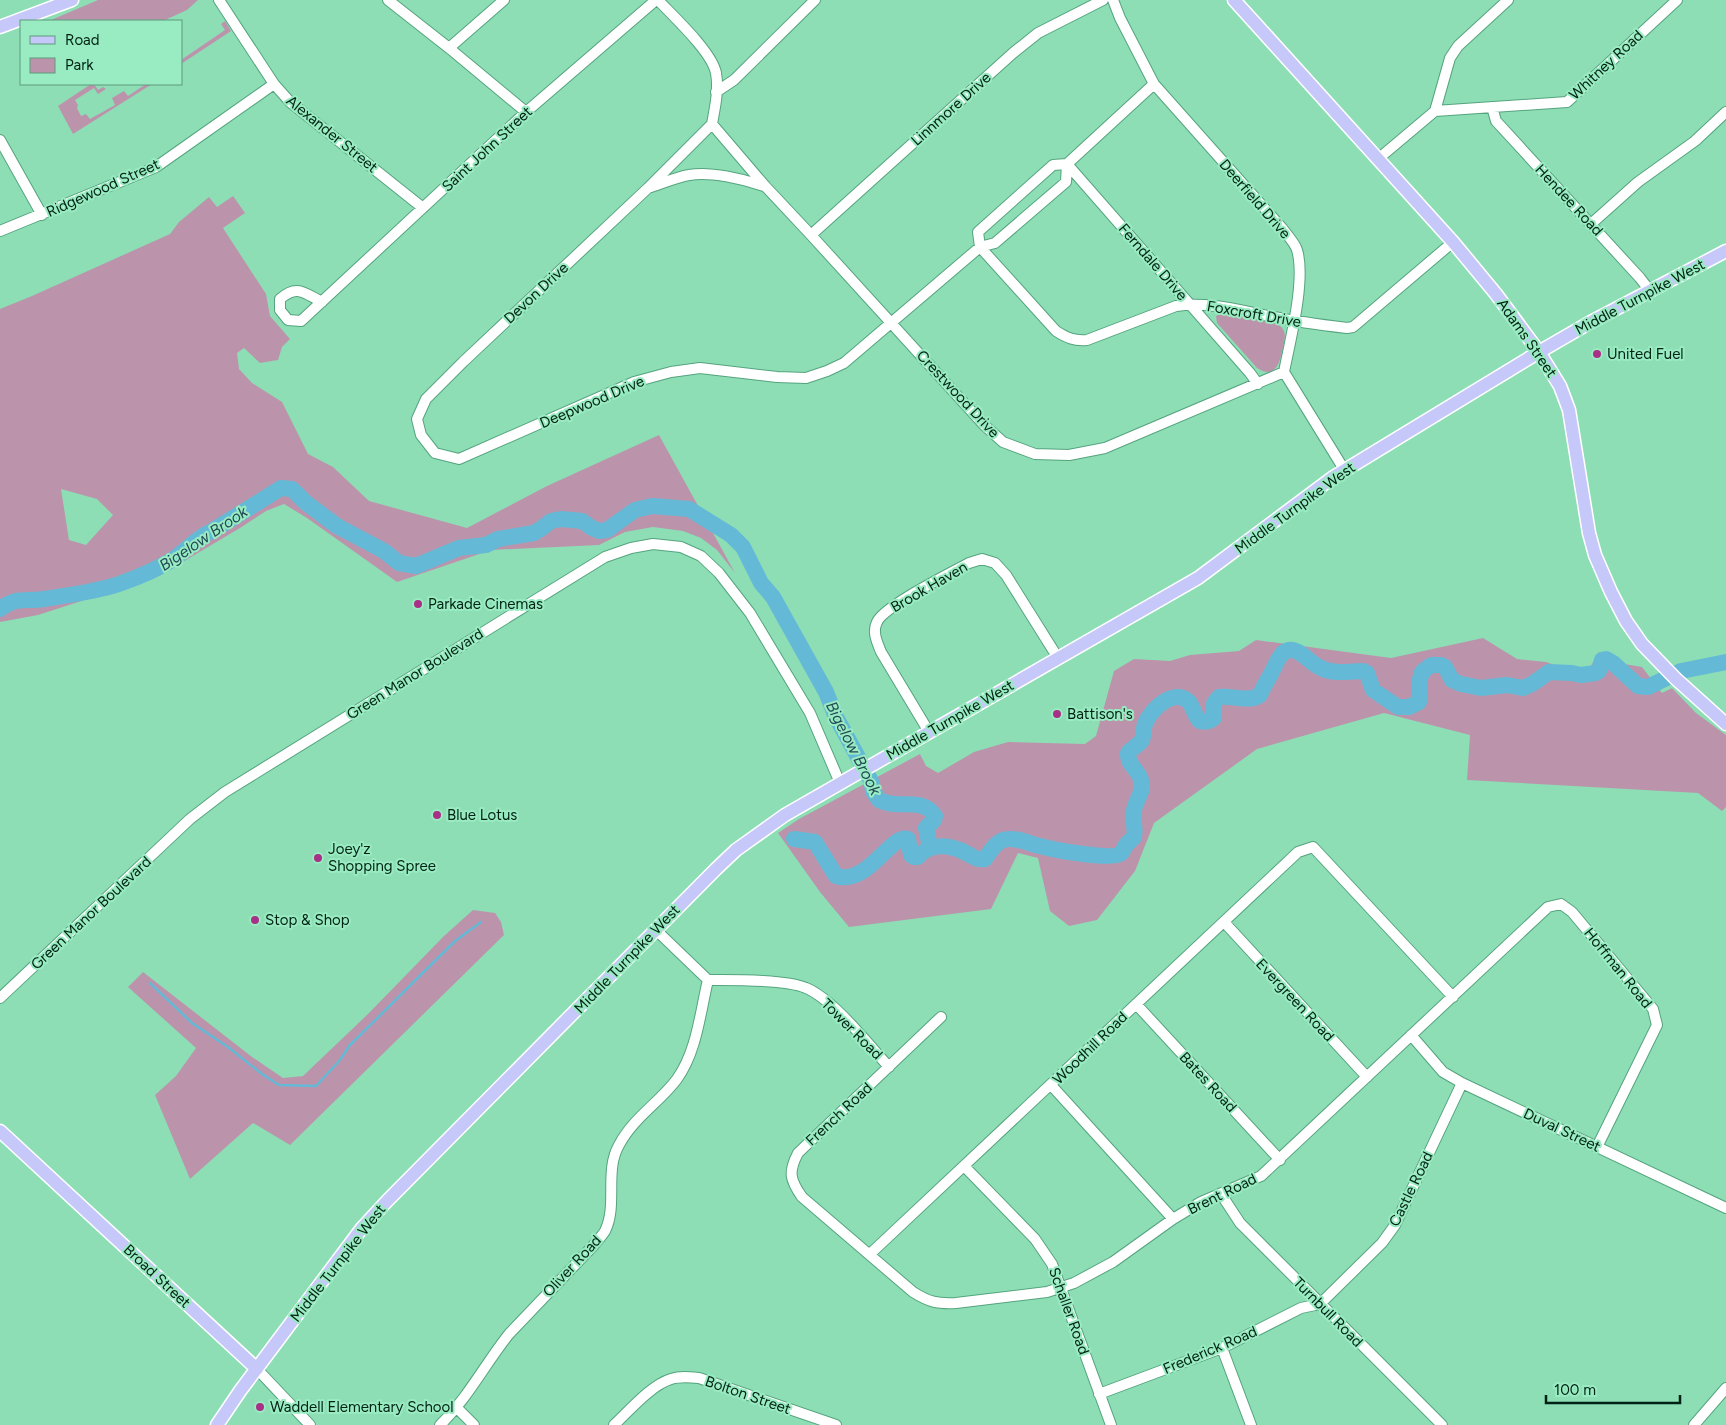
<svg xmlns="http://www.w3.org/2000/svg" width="1726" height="1425" font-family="Figtree,sans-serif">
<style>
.green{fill:#bb94ac;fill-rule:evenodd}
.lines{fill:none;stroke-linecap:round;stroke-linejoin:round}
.stream{stroke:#64bad6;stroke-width:2.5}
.river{stroke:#64bad6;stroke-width:16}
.minor-casing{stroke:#54a47e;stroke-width:12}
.major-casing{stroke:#fff;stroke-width:15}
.minor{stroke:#fff;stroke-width:10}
.major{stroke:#c6c8fa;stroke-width:12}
.poi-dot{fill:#a83086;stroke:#99ebc1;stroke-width:2}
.labels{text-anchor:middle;stroke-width:4;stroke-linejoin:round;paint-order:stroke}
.street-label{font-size:15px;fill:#002214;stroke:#99ebc1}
.poi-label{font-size:15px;fill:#002214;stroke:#99ebc1;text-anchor:start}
.water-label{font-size:16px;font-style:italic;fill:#234a56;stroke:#99ebc1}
</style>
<rect width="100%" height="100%" fill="#8ddeb5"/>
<path class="green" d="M 98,0 L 198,0 L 187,10 L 163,21 L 51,20 Z
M 225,21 L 231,31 L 181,64 L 181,60 L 225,30 L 221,24 Z
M 91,84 L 94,84 L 98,90 L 103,87 L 106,89 L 98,94 L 94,88 L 75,100 L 78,105 L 77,108 L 81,116 L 86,114 L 90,119 L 115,105 L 112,98 L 124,91 L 128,96 L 146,84 L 152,84 L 73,134 L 58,106 Z
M 233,196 L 245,213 L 223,228 L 266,294 L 270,316 L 290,339 L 282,347 L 278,360 L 260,363 L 244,348 L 237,353 L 239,369 L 252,383 L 282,402 L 308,454 L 333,467 L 369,501 L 467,528 L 547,486 L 659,435 L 735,573 L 717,550 L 701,538 L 683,531 L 653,527 L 625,532 L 599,545 L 491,550 L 397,582 L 307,518 L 284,504 L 266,511 L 240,528 L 159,576 L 38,615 L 0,622 L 0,309 L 32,296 L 170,234 L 179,222 L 209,197 L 217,207 ZM 61,489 L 97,499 L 113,515 L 86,545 L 69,540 Z
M 1221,313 L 1276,323 C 1279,325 1282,327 1284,331 C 1286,336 1284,342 1283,347 C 1280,362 1276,380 1257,368 L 1217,323 L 1216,316 Z
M 1483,638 L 1517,659 L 1546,662 L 1585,676 L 1599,652 L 1624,664 L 1642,667 L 1662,693 L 1672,688 L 1696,713 L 1726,735 L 1726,807 L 1722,811 L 1698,793 L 1467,780 L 1470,735 L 1384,713 L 1257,749 L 1154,823 L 1135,871 L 1097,920 L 1069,926 L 1050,911 L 1038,858 L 1018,853 L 991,909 L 849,927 L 820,892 L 778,833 L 799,819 L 920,754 L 926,766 L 938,773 L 974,752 L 1008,742 L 1085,744 L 1096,736 L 1114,671 L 1134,659 L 1170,661 L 1190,655 L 1239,651 L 1256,640 L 1391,658 Z
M 473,910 L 495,913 L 501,922 L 504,935 L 290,1145 L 253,1123 L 190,1179 L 155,1095 L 176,1076 L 196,1048 L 128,987 L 143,972 L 252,1057 L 283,1078 L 303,1076 L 367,1015 L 444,936 Z"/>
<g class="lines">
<path class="stream" d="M 150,983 L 192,1023 L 228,1047 L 262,1074 L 279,1085 L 316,1086 L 340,1060 L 349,1046 L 455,941 L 481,922"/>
<path class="river" d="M 0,609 C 17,596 25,602 44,599 C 69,595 95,592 119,584 C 139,577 158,569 175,558 C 189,548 196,538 212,531 L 281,488 L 292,489 L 305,502 L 337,526 L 384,551 L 399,563 L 416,566 L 459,548 L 486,545 L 498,539 L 534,533 L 542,528 L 551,521 L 561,519 L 582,521 L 592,528 L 599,531 L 607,530 L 635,510 L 652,506 L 689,509 L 731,535 L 743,547 L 761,583 L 773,597 L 826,692 L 836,717 L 871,781 L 873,791 L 879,800 C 884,802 890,804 895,804 C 911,805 925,801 935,816 L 934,820 L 926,828 L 930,847
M 794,839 L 815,842 L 836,876 C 868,886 891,833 908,839 L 911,855 L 914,857 L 918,857 C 930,842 951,845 966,853 C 974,857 976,860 985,859 C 989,853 995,843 1003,840 C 1014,836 1030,844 1040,846 C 1054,850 1110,860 1120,854 C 1124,852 1123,848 1126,845 C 1128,842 1132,840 1134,837 C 1136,828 1132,819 1134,810 C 1136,799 1145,791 1141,780 C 1138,769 1127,765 1128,753 C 1132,748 1138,746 1142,740 C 1144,735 1143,729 1145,724 C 1150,710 1173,688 1188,701 C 1194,707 1194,716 1200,721 C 1206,722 1209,722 1214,718 L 1214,703 L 1219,697 C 1232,695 1249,703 1260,695 C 1263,687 1267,681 1271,674 C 1276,665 1281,645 1296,651 C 1306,655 1311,664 1321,668 C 1333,674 1349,672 1363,671 L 1367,673 L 1373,690 L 1398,707 L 1409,707 L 1419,702 L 1420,679 L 1422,672 L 1431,665 L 1441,665 L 1445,667 L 1452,680 L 1461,684 L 1481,688 L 1507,685 L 1523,688 L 1532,684 L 1549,672 L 1572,673 L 1581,675 L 1595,673 L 1599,671 L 1602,660 L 1606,659 L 1613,663 L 1638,686 L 1648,687 L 1681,671 L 1726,662"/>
<g class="minor-casing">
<path id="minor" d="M 219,0 L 274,84 L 290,102 L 423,208
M 388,0 L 449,48 L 526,112
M 658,0 C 674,17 712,52 716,73 C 719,90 715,107 712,124
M 1113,0 L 1120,18 L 1154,84 L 1282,228 C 1287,235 1295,243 1297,250 C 1306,280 1290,341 1284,372 L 1345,471
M 449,48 L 504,0
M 716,92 L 734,80 L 815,0
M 1492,107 L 1496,121 L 1640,278 L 1650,291
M 1435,111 L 1567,102 L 1677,0
M 712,124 L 648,188 L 463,362 L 426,399 L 417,419 L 421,435 L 435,453 L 459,459 L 634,382 L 671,372 L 700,368 L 777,377 L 806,378 L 827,371 L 844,363 L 980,247 L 995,243 L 1066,182 L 1067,164
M 712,124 L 765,186 L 811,235 L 984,425 L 1003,442 L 1035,454 L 1069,455 L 1105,448 L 1284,372
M 0,140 L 42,215
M 1378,159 L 1435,111 L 1450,58 L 1458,46 L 1508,0
M 1067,164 L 1250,373 L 1258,384
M 651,187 C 663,183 677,177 689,175 C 710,171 743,179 764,186
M 1591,224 L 1638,182 L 1695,141 L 1726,112
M 0,231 L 156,167 L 274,84
M 811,235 L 1013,53 L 1038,33 L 1103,0
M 980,247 L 1056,331 C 1067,338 1074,341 1087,340 L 1176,306 C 1209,301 1242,311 1274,317 C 1298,322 1322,325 1347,328 L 1353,327 L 1453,242
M 980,247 L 978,232 L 1053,165 L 1067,164 L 1154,84
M 322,302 C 304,293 297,284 280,299 L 280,310 L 288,320 L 301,321 L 526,112 L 656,0
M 929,732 L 881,652 C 877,642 872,632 877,622 C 884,606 951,573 969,563 L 982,559 L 995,563 L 1006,575 L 1058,658
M 1224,922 L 1367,1077
M 656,930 L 708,980 C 731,980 786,979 806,988 C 833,999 869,1045 889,1067
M 0,998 L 190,819 L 225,792 L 605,557 L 631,548 L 653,544 L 681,547 L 701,556 L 719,573 L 750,613 L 810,713 L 840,783
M 1136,1004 L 1280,1160
M 941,1017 L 798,1153 C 788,1172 790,1180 802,1197 L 913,1292 C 929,1302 937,1304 956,1303 L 1047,1292 L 1074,1283 L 1113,1262 L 1173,1219 L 1201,1202 L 1261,1176 L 1548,907 L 1561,904 L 1572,912 L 1653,1009 L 1657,1025 L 1597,1147
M 1411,1035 L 1443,1072 L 1462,1083 L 1726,1208
M 1051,1085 L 1173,1219
M 964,1166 L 1035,1239 L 1052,1264 L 1111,1425
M 1221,1194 L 1240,1223 L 1442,1425
M 870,1254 L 1298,852 L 1313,847 L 1453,997
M 1222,1348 L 1251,1425
M 257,1369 L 310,1425
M 1099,1394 L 1222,1348 L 1301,1308 L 1320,1304 L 1382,1243 L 1395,1225 L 1462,1083
M 457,1408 L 474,1425
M 440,1425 C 468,1398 485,1364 509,1334 L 593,1246 C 597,1241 602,1236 605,1231 C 618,1205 604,1171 619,1145 C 633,1118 660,1102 677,1079 C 697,1051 700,1013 708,980
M 614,1425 C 629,1411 651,1385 671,1379 C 680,1376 689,1377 699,1378 L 836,1425
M 1694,1425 L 1726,1388"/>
</g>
<g class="major-casing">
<path id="major" d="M 1234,0 L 1453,242 L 1496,294 L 1539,352 L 1560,386 L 1569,410 L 1589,533 L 1595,555 L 1611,592 L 1626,621 L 1642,644 L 1676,679 L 1726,724
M 0,27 L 72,0
M 0,1131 L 257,1369
M 217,1425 L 240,1391 L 362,1228 L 388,1200 L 716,869 L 736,850 L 785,815 L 1198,578 L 1332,478 L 1539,352 L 1589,323 L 1726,251"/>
</g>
<use href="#minor" class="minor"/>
<use href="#major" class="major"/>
</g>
<g class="poi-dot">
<circle cx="1597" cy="354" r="5"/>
<circle cx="418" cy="604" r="5"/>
<circle cx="1057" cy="714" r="5"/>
<circle cx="437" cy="815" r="5"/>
<circle cx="318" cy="858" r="5"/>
<circle cx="255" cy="920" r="5"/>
<circle cx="260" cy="1407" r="5"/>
</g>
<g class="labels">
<g class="street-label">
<text transform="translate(1606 65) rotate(-43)" y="5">Whitney Road</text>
<text transform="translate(951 109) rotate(-42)" y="5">Linnmore Drive</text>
<text transform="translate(332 134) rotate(39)" y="5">Alexander Street</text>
<text transform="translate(487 149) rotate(-43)" y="5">Saint John Street</text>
<text transform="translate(103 188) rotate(-24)" y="5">Ridgewood Street</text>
<text transform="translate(1255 199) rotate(49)" y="5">Deerfield Drive</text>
<text transform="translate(1569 200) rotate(47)" y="5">Hendee Road</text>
<text transform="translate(1153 262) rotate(49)" y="5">Ferndale Drive</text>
<text transform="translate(536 293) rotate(-43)" y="5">Devon Drive</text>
<text transform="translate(1640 297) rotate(-28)" y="5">Middle Turnpike West</text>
<text transform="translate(1254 314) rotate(10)" y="5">Foxcroft Drive</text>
<text transform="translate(1527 338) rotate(55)" y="5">Adams Street</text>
<text transform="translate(958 394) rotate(47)" y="5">Crestwood Drive</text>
<text transform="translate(592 402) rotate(-23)" y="5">Deepwood Drive</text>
<text transform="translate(1295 508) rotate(-36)" y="5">Middle Turnpike West</text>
<text transform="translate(929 587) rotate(-30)" y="5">Brook Haven</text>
<text transform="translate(415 674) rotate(-32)" y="5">Green Manor Boulevard</text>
<text transform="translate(950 720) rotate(-30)" y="5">Middle Turnpike West</text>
<text transform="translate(91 913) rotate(-43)" y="5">Green Manor Boulevard</text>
<text transform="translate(627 959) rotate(-46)" y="5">Middle Turnpike West</text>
<text transform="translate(1618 968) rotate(51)" y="5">Hoffman Road</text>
<text transform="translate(1295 1000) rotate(47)" y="5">Evergreen Road</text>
<text transform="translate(852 1029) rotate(45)" y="5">Tower Road</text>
<text transform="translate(1090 1048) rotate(-44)" y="5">Woodhill Road</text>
<text transform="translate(1208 1082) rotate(47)" y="5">Bates Road</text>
<text transform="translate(839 1114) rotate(-43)" y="5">French Road</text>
<text transform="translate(1562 1130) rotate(25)" y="5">Duval Street</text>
<text transform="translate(1411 1189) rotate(-64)" y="5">Castle Road</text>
<text transform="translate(1222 1194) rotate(-26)" y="5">Brent Road</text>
<text transform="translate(338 1263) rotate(-52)" y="5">Middle Turnpike West</text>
<text transform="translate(572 1266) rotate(-47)" y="5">Oliver Road</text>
<text transform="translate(157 1276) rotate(43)" y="5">Broad Street</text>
<text transform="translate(1069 1311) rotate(70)" y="5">Schaller Road</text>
<text transform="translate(1328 1312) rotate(45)" y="5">Turnbull Road</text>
<text transform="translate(1210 1350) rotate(-23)" y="5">Frederick Road</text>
<text transform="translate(748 1395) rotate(19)" y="5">Bolton Street</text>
</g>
<g class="poi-label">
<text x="1607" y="359">United Fuel</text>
<text x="428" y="609">Parkade Cinemas</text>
<text x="1067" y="719">Battison's</text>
<text x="447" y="820">Blue Lotus</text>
<text x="328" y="854">Joey'z<tspan x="328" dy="17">Shopping Spree</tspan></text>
<text x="265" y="925">Stop &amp; Shop</text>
<text x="270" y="1412">Waddell Elementary School</text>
</g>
<g class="water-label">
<text transform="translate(203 538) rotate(-34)" y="6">Bigelow Brook</text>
<text transform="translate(854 748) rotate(63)" y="6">Bigelow Brook</text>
</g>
</g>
<rect x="20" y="20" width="162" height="65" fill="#99ebc1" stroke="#5c9b7c"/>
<rect x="30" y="36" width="25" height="8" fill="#c6c8fa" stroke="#5c9b7c"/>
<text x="65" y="45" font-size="15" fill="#002214">Road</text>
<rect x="30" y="58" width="25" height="15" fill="#bb94ac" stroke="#5c9b7c"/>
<text x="65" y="70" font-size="15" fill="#002214">Park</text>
<path d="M1546 1395v8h134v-8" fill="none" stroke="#002214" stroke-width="2.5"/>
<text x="1554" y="1395" font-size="15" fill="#002214" stroke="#99ebc1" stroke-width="4" paint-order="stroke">100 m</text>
</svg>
